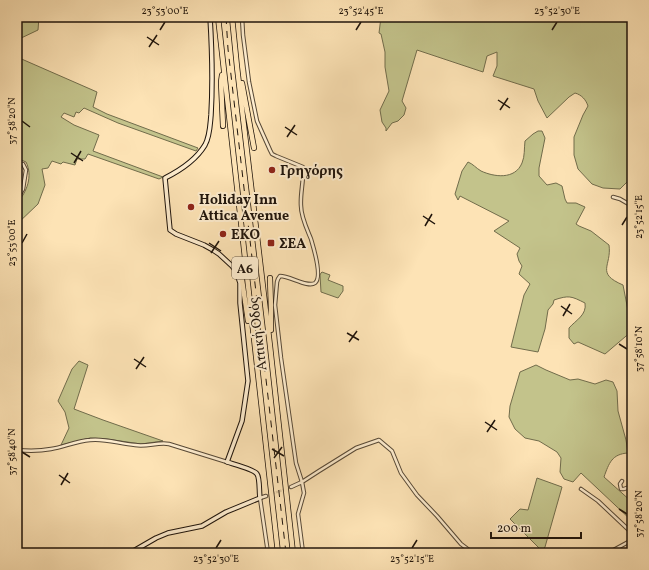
<svg xmlns="http://www.w3.org/2000/svg" width="649" height="570" font-family="Vollkorn,serif">
<style>
.green{fill:#c3c38b;stroke:#716c4b}
.lines{fill:none;stroke-linecap:round;stroke-linejoin:round}
.street-tunnel{stroke:#dcc49c;stroke-width:2.5;stroke-dasharray:2.5 1;stroke-linecap:butt}
.street-casing{stroke:#564836;stroke-width:4.5}
.secondary-casing{stroke:#1f140b;stroke-width:5.5}
.highway-casing{stroke:#1f140b;stroke-width:6}
.street{stroke:#feedcf;stroke-width:2.5}
.secondary{stroke:#feedcf;stroke-width:3.5}
.highway{stroke:#fde3b5;stroke-width:4.5}
.rail{stroke:#1f140b;stroke-width:1;stroke-dasharray:7 7;stroke-linecap:butt}
.ticks{fill:none;stroke:#1f140b;stroke-width:1.5}
.poi-dot{fill:#8f2418;stroke:#feedcf;stroke-width:1.5}
.labels{text-anchor:middle;stroke-width:4;stroke-linejoin:round;paint-order:stroke}
.shield{fill:#feedcf;stroke:#625546;stroke-width:1}
.shield-label{font-size:13px;font-weight:bold;fill:#1f140b}
.poi-label{font-size:14px;font-weight:bold;fill:#1f140b;stroke:#feedcf;text-anchor:start}
.street-label{font-size:14px;fill:#1f140b;stroke:#feedcf}
.neatline{fill:none;stroke:#1f140b;stroke-width:1.5}
.ticks-label{font-size:10px;text-anchor:middle;fill:#1f140b}
</style>
<rect width="100%" height="100%" fill="#fde3b5"/>
<filter id="stains"><feTurbulence type="fractalNoise" baseFrequency=".005" numOctaves="4"/><feColorMatrix values="0 0 0 0 .2 0 0 0 0 .09 0 0 0 0 .02 0 0 0 .5 -.17"/></filter>
<radialGradient id="worn" r=".72"><stop offset=".6" stop-color="#630" stop-opacity="0"/><stop offset="1" stop-color="#630" stop-opacity=".3"/></radialGradient>
<path class="green" d="M 17,17 L 39,17 L 38,30 L 17,40 Z
M 381,17 L 632,17 L 632,181 L 629,180 L 620,189 L 603,188 L 592,184 L 578,169 L 574,155 L 574,137 L 583,115 L 588,106 C 586,100 582,95 575,93 L 569,97 L 547,118 L 538,101 L 534,89 L 493,76 L 497,66 L 497,52 L 487,56 L 483,72 L 417,50 L 402,101 L 406,108 L 404,115 L 398,121 L 392,123 L 386,131 L 386,128 L 382,122 L 380,110 L 389,91 L 385,67 L 385,52 L 381,34 L 379,33 Z
M 17,57 L 97,92 L 93,107 L 107,114 L 198,148 L 196,151 L 118,123 L 84,108 L 79,113 L 76,112 L 74,117 L 64,113 L 61,117 L 74,125 L 99,135 L 93,151 L 163,177 L 159,179 L 88,154 L 85,159 L 77,159 L 75,165 L 63,162 L 61,164 L 52,161 L 48,168 L 42,169 L 45,185 L 38,204 L 17,224 L 17,203 C 27,192 33,176 26,162 L 17,158 Z
M 538,131 L 542,131 L 545,138 L 539,168 L 539,176 L 547,185 L 556,183 L 562,186 L 565,199 L 567,203 L 576,203 L 585,207 L 576,224 L 579,226 L 591,231 L 609,245 C 612,266 595,273 623,285 L 632,331 L 605,354 L 578,342 L 574,344 L 569,338 L 569,328 C 576,320 587,315 585,303 C 571,296 569,295 554,300 L 553,304 L 548,310 L 545,329 L 538,352 L 511,347 L 524,295 L 530,284 L 519,274 L 522,266 L 519,261 L 517,254 L 520,248 L 494,231 L 509,221 L 460,196 L 458,200 L 455,194 L 462,171 L 468,162 C 473,164 476,168 481,171 C 494,177 515,180 522,163 C 525,156 524,149 525,141 L 533,134 Z
M 322,272 L 330,275 L 328,280 L 343,286 L 343,291 L 338,298 L 321,292 L 320,275 L 321,273 Z
M 79,361 L 88,365 L 74,409 L 103,420 L 163,441 L 141,444 L 107,439 L 90,438 L 61,445 L 69,428 L 65,412 L 58,401 L 72,369 Z
M 536,365 L 546,370 L 570,380 L 578,379 L 595,384 L 606,380 L 613,382 L 617,391 L 618,411 L 626,440 L 628,453 C 612,454 609,463 604,477 L 632,502 L 632,521 L 581,473 L 573,482 L 564,479 L 560,472 L 561,458 L 557,452 L 539,441 L 525,438 L 515,429 L 509,417 L 510,406 L 520,372 Z
M 537,478 L 562,487 L 545,547 L 542,551 L 510,519 L 520,509 L 528,510 Z"/>
<g class="lines">
<path class="street-tunnel" d="M 266,496 L 291,487"/>
<g class="street-casing">
<path id="street" d="M 242,17 L 243,35 L 249,82 L 257,121 L 270,150 L 272,154 L 276,156 L 303,167 C 304,180 300,194 301,206 C 301,217 307,229 311,239 C 313,246 323,277 315,283 C 308,288 290,276 280,276 L 278,279 L 277,282 L 275,305 L 281,358 L 296,463 L 302,482 L 304,493 L 298,514 L 303,553
M 17,163 L 23,164 L 26,170 L 23,189 L 17,199
M 613,197 L 620,199 L 632,206
M 17,450 C 28,451 40,451 51,449 C 64,447 76,441 90,440 C 105,438 120,444 135,445 C 147,447 158,442 169,444 L 227,462
M 622,481 L 620,484 L 621,489 L 624,489 L 632,486
M 291,487 L 302,482 L 319,471 L 356,448 L 379,440 L 392,451 L 401,473 L 417,495 L 437,516 L 461,544 L 473,553
M 581,489 L 598,501 L 632,533
M 266,496 L 260,498 L 268,553
M 608,553 L 632,540"/>
</g>
<g class="secondary-casing">
<path id="secondary" d="M 130,553 L 156,538 L 168,533 L 202,526 L 226,512 L 260,498 C 259,492 260,478 257,474 C 254,469 233,464 227,462 L 242,421 L 248,381 L 240,303 L 240,283 L 236,271 L 232,266 L 219,254 L 213,250 L 204,245 L 176,234 L 170,230 L 165,178 C 181,170 196,160 205,145 C 210,136 210,125 211,115 C 213,82 212,50 210,17"/>
</g>
<g class="highway-casing">
<path id="highway" d="M 218,17 L 278,553
M 232,17 L 237,67 L 270,346 L 293,553
M 222,75 L 221,82 L 223,126
M 242,83 L 254,148
M 241,273 L 248,321
M 270,278 L 271,308 L 271,330"/>
</g>
<use href="#street" class="street"/>
<use href="#secondary" class="secondary"/>
<use href="#highway" class="highway"/>
<path class="rail" d="M 226,17 L 228,49 L 286,553"/>
</g>
<path class="ticks" d="M 160,30 L 165,22M 356,30 L 361,22M 552,30 L 557,22M 147,37 L 159,45M 149,47 L 157,35M 498,100 L 510,108M 500,110 L 508,98M 22,121 L 30,127M 285,127 L 297,135M 287,137 L 295,125M 71,153 L 83,161M 74,163 L 81,151M 423,216 L 435,224M 622,225 L 627,217M 425,226 L 432,214M 22,243 L 27,234M 209,243 L 221,251M 211,253 L 219,241M 561,306 L 572,314M 563,316 L 570,304M 347,333 L 359,340M 349,342 L 357,331M 619,344 L 627,349M 134,359 L 146,367M 136,369 L 144,357M 485,422 L 497,430M 487,432 L 495,420M 272,449 L 284,456M 22,452 L 30,457M 274,458 L 282,447M 59,475 L 70,483M 61,485 L 68,473M 619,509 L 627,514M 216,548 L 221,540M 412,548 L 417,540"/>
<g class="poi-dot">
<circle cx="272" cy="170" r="4"/>
<circle cx="191" cy="207" r="4"/>
<circle cx="223" cy="234" r="4"/>
<rect x="267" y="239" width="8" height="8" rx="2"/>
</g>
<g class="labels">
<rect class="shield" x="232" y="257" width="26" height="22" rx="3"/>
<g class="shield-label">
<text x="245" y="273">Α6</text>
</g>
<g class="poi-label">
<text x="280" y="175">Γρηγόρης</text>
<text x="199" y="204">Holiday Inn<tspan x="199" dy="16">Attica Avenue</tspan></text>
<text x="231" y="239">EKO</text>
<text x="279" y="248">ΣΕΑ</text>
</g>
<g class="street-label">
<text transform="translate(257 334) rotate(-97)" y="5">Αττική Οδός</text>
</g>
</g>
<rect width="649" height="570" fill="none" stroke="#fde3b5" stroke-width="44"/>
<path d="M491 532v6h90v-6" fill="none" stroke="#1f140b" stroke-width="2"/>
<text x="497" y="532" font-size="12" fill="#1f140b" stroke="#feedcf" stroke-width="3" paint-order="stroke">200 m</text>
<rect x="22" y="22" width="605" height="526" class="neatline"/>
<g class="ticks-label">
<text x="165" y="14">23°53'00"E</text>
<text x="361" y="14">23°52'45"E</text>
<text x="557" y="14">23°52'30"E</text>
<text transform="translate(11 121) rotate(-90)" y="4">37°58'20"N</text>
<text transform="translate(638 217) rotate(-90)" y="4">23°52'15"E</text>
<text transform="translate(11 243) rotate(-90)" y="4">23°53'00"E</text>
<text transform="translate(638 349) rotate(-90)" y="4">37°58'10"N</text>
<text transform="translate(11 452) rotate(-90)" y="4">37°58'40"N</text>
<text transform="translate(638 514) rotate(-90)" y="4">37°58'20"N</text>
<text x="216" y="562">23°52'30"E</text>
<text x="412" y="562">23°52'15"E</text>
</g>
<rect width="100%" height="100%" filter="url(#stains)"/>
<rect width="100%" height="100%" fill="url(#worn)"/>
</svg>
